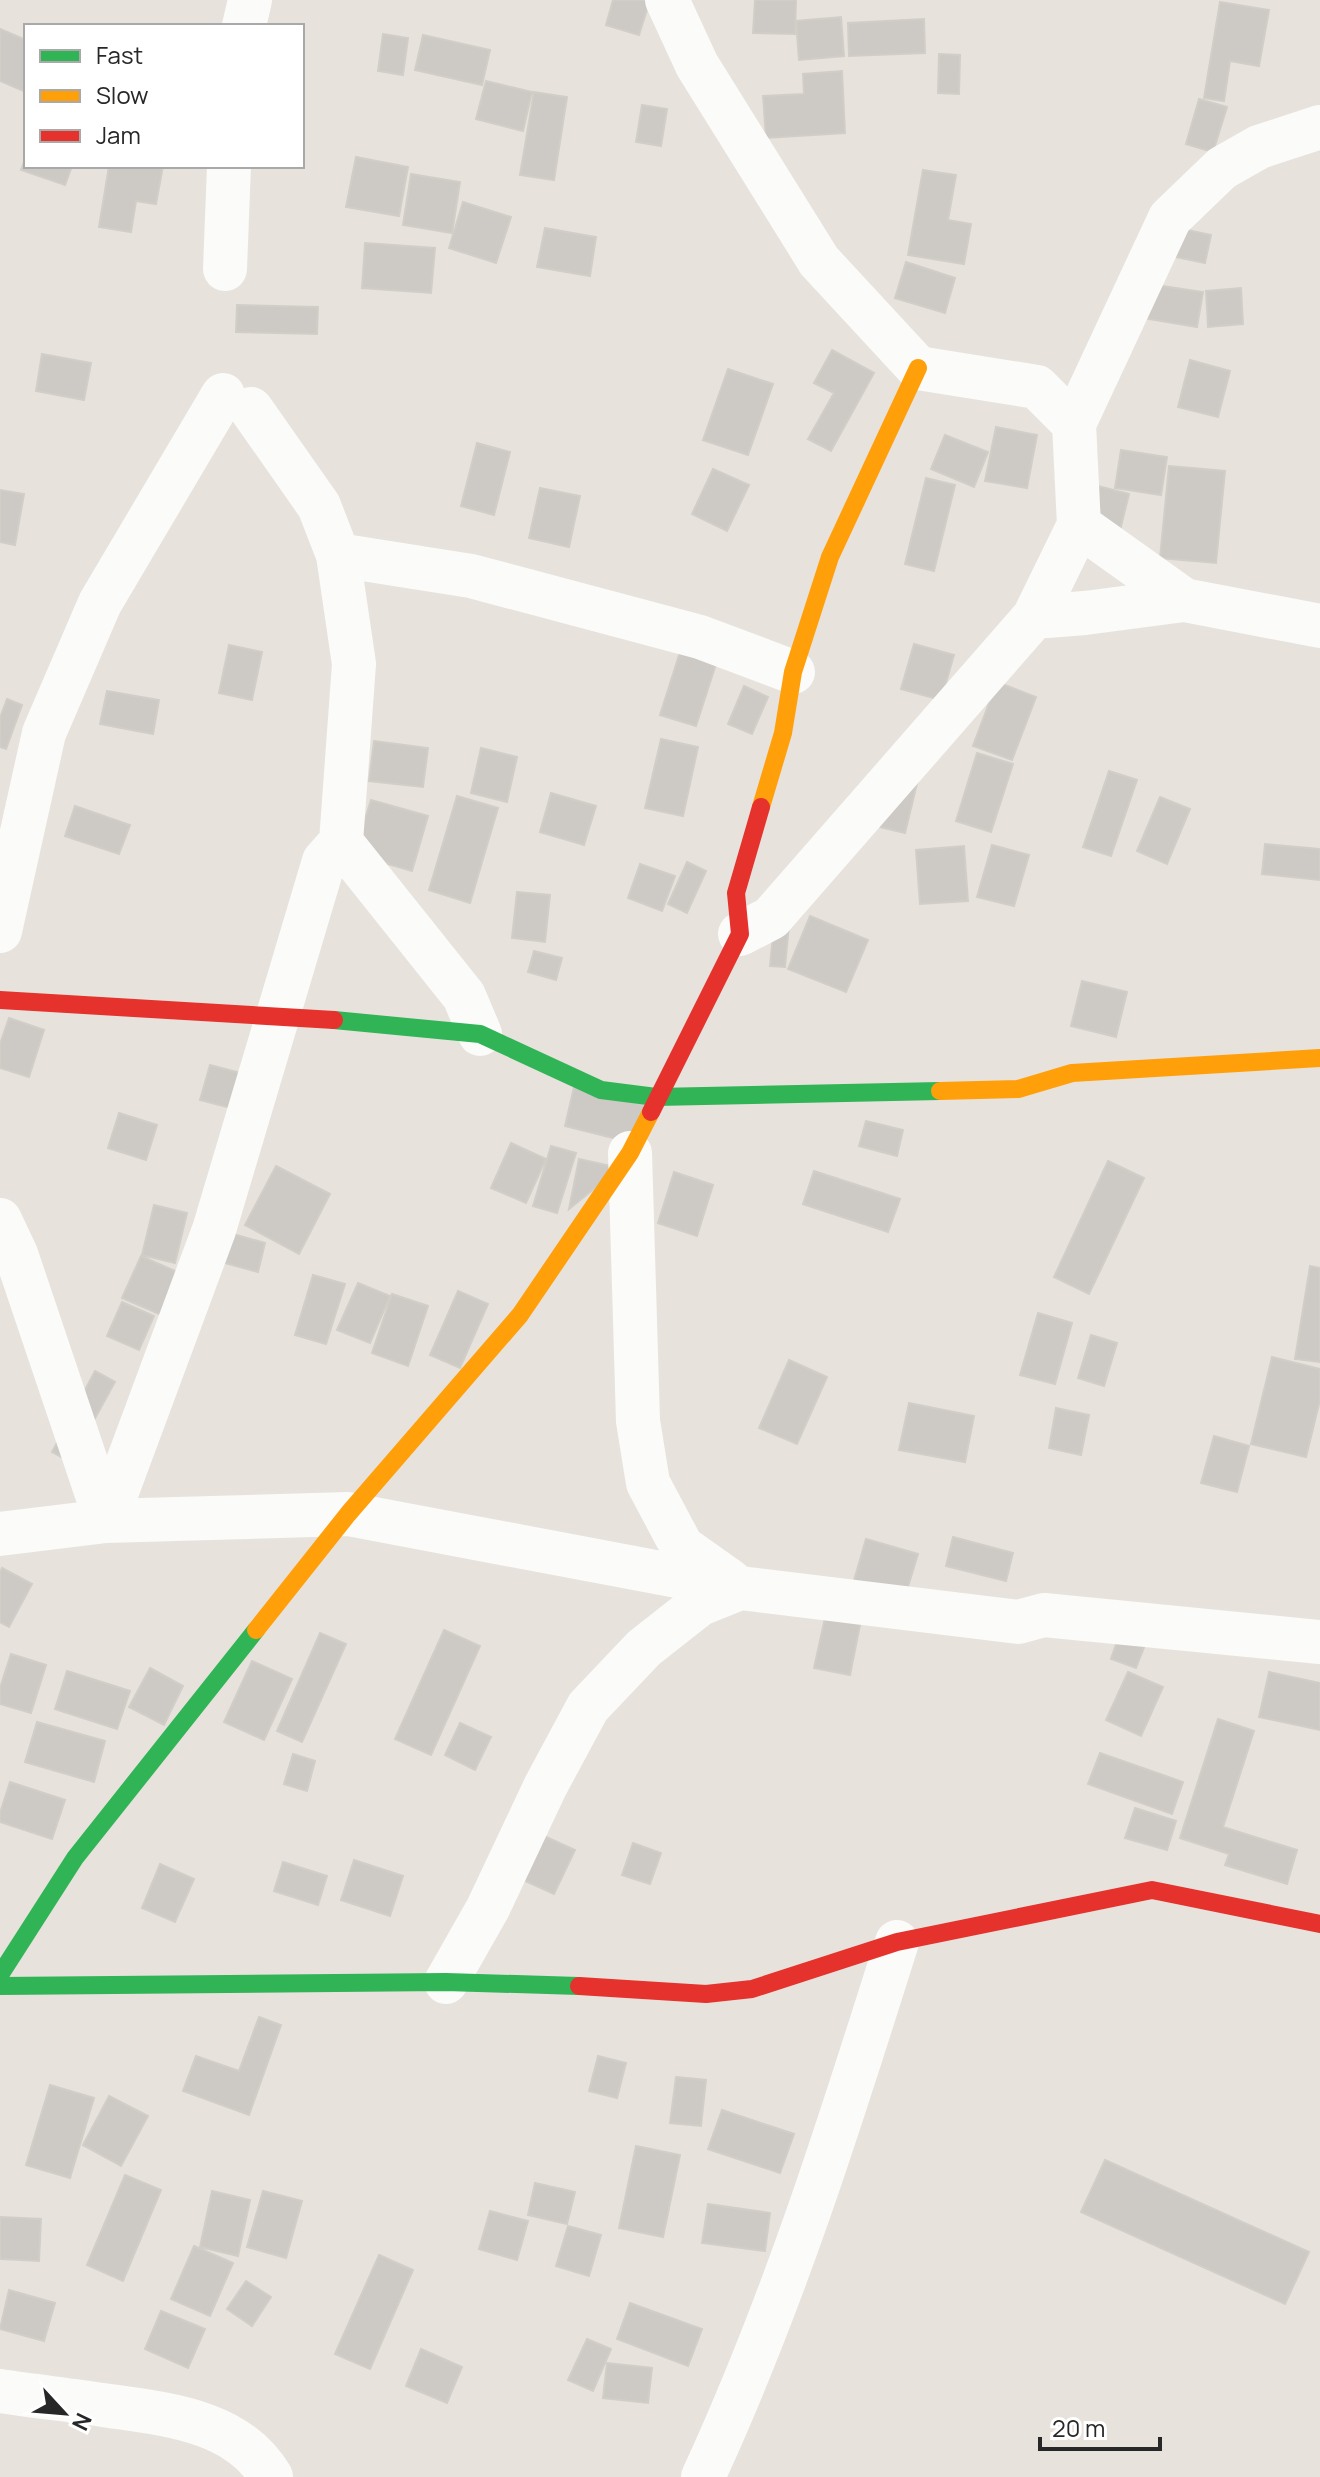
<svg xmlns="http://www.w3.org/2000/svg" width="1320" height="2477" font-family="Manrope,sans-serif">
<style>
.building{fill:#cdc9c5;stroke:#d1cec8;stroke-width:2}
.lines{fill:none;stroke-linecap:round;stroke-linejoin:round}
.street{stroke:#fbfbfa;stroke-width:44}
.fast{stroke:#30b455;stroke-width:18}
.slow{stroke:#ff9f0a;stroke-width:18}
.jam{stroke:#e5322d;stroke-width:18}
</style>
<rect width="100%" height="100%" fill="#e7e2dc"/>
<path class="building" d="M 613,0 L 650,0 L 639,35 L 606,25 Z
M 755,0 L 796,0 L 795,34 L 753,33 Z
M 1220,2 L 1269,10 L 1259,66 L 1230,61 L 1224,101 L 1204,98 Z
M 841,17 L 844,56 L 799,60 L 796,21 Z
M 924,19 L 925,53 L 849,56 L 848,23 Z
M 0,29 L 26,40 L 26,92 L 0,81 Z
M 383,34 L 408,38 L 403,75 L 378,71 Z
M 423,35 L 490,50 L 482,85 L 415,70 Z
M 939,54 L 960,55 L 959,94 L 938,93 Z
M 842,71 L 845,133 L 766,138 L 763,96 L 804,94 L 803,74 Z
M 486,81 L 532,92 L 523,131 L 476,119 Z
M 534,92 L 567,97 L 554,180 L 520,175 Z
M 1199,99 L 1227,107 L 1213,152 L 1186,144 Z
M 642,105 L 667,109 L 661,146 L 636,142 Z
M 26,157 L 26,166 L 72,166 L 65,185 L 21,170 Z
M 356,157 L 408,167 L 399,216 L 346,207 Z
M 109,166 L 163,166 L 156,204 L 136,201 L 131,232 L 99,227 Z
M 923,170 L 956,175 L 948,220 L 971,224 L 964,264 L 908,255 Z
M 411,174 L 460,182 L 452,233 L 403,225 Z
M 463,202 L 511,217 L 496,263 L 449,248 Z
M 545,228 L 596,237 L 590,276 L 537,267 Z
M 1178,228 L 1211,235 L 1205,263 L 1171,256 Z
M 365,243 L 435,248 L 431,293 L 362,288 Z
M 906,262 L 955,278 L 945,313 L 895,298 Z
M 1149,284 L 1203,292 L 1197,327 L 1143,318 Z
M 1241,288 L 1243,324 L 1208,327 L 1206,291 Z
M 237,305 L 318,307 L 317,334 L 236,332 Z
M 832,350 L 874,373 L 831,451 L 808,439 L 834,393 L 814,383 Z
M 42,354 L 91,363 L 84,400 L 36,391 Z
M 1190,360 L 1230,371 L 1218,417 L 1178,407 Z
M 728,369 L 773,384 L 748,455 L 703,440 Z
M 996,427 L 1037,435 L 1027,488 L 985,481 Z
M 945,435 L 988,452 L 974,487 L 931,469 Z
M 477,443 L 510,452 L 494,515 L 461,506 Z
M 1121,450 L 1167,457 L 1161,495 L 1115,488 Z
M 1169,466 L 1225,471 L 1216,563 L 1160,558 Z
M 713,469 L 749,485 L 727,531 L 692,514 Z
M 926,478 L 955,485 L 934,571 L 905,564 Z
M 1094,485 L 1129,494 L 1117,543 L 1082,535 Z
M 540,488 L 580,496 L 569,547 L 529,538 Z
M 0,490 L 24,494 L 15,545 L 0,542 Z
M 914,644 L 954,655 L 941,700 L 901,689 Z
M 229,645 L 262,652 L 252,700 L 219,693 Z
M 681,649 L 717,661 L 696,726 L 660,715 Z
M 997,682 L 1036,697 L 1012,760 L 973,746 Z
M 744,686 L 768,697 L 752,734 L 728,724 Z
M 107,691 L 159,700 L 153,734 L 100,724 Z
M 7,699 L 22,705 L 6,749 L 0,747 L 0,718 Z
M 661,739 L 698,747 L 683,816 L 645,808 Z
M 374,741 L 428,748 L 423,787 L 369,781 Z
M 481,748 L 517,757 L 507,802 L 471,793 Z
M 977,753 L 1013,764 L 991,832 L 956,821 Z
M 921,767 L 905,833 L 867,824 Z
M 1109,771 L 1137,780 L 1111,856 L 1083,847 Z
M 551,793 L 596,806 L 584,845 L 540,832 Z
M 457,796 L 498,808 L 470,903 L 429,890 Z
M 1160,797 L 1190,809 L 1167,864 L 1137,851 Z
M 371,800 L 428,816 L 412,871 L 354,854 Z
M 75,806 L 130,825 L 119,854 L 65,836 Z
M 1265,844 L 1320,849 L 1320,880 L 1262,874 Z
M 992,845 L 1029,855 L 1014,906 L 977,897 Z
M 964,846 L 968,901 L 920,904 L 916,850 Z
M 687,862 L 706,871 L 687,913 L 668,904 Z
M 640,864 L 675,876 L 662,911 L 628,898 Z
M 517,892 L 550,895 L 545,942 L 512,938 Z
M 810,916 L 868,940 L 846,992 L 788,969 Z
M 774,924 L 789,925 L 785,967 L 770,966 Z
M 534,951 L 562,958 L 556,980 L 528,972 Z
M 1082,981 L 1127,992 L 1116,1037 L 1071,1026 Z
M 9,1018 L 44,1030 L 29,1077 L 0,1068 L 0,1044 Z
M 210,1065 L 248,1075 L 239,1110 L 200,1100 Z
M 574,1087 L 647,1106 L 637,1144 L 565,1126 Z
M 119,1113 L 157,1125 L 146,1160 L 108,1148 Z
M 866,1121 L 903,1130 L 897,1156 L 859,1146 Z
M 511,1143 L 546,1159 L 526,1203 L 491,1188 Z
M 551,1146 L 576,1153 L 557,1213 L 533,1206 Z
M 579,1159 L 620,1168 L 569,1209 Z
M 1108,1161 L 1144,1178 L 1089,1294 L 1054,1277 Z
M 276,1166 L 330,1194 L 299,1254 L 245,1225 Z
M 814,1171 L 900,1199 L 888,1232 L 803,1204 Z
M 674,1172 L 713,1185 L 697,1236 L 658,1223 Z
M 154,1205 L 187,1213 L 175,1263 L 142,1255 Z
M 233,1234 L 265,1243 L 258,1272 L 225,1263 Z
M 141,1256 L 184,1275 L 166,1317 L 122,1298 Z
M 1310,1266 L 1320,1268 L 1320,1362 L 1295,1359 Z
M 313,1275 L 345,1284 L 326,1344 L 295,1335 Z
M 358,1283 L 390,1296 L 370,1343 L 337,1330 Z
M 458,1291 L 488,1304 L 460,1368 L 430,1355 Z
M 392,1294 L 428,1306 L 408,1366 L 372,1353 Z
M 122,1302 L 154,1316 L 139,1350 L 107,1336 Z
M 1038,1313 L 1072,1323 L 1055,1384 L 1020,1375 Z
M 1091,1335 L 1117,1343 L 1104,1386 L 1078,1378 Z
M 1272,1357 L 1320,1369 L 1320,1400 L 1306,1457 L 1251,1444 Z
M 789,1360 L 827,1377 L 797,1444 L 759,1428 Z
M 95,1371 L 115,1382 L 71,1462 L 52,1452 Z
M 909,1403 L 974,1416 L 965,1462 L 899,1450 Z
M 909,1403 L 974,1416 L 965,1462 L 899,1450 Z
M 1056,1408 L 1089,1415 L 1081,1455 L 1049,1448 Z
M 1214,1436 L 1249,1446 L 1237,1492 L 1201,1483 Z
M 953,1537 L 1013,1553 L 1006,1581 L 946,1566 Z
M 866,1539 L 918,1554 L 897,1623 L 846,1608 Z
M 866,1539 L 918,1554 L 897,1623 L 846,1608 Z
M 2,1568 L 32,1584 L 9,1627 L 0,1622 L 0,1573 Z
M 825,1618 L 860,1625 L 850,1675 L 814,1668 Z
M 825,1618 L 860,1625 L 850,1675 L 814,1668 Z
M 1122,1627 L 1148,1637 L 1136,1668 L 1111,1659 Z
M 444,1630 L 480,1646 L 431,1755 L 395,1739 Z
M 320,1633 L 346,1644 L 302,1742 L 277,1731 Z
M 11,1654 L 46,1665 L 31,1713 L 0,1704 L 0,1688 Z
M 252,1661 L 292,1679 L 264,1740 L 224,1722 Z
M 150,1668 L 183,1686 L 164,1725 L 129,1707 Z
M 67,1671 L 130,1691 L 117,1729 L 55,1709 Z
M 1128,1672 L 1163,1687 L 1141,1736 L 1106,1720 Z
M 1269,1672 L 1320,1683 L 1320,1730 L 1259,1717 Z
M 1218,1719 L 1254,1731 L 1223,1827 L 1297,1850 L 1287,1884 L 1225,1865 L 1229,1854 L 1180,1838 Z
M 37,1722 L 105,1741 L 94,1782 L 25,1762 Z
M 460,1723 L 491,1737 L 475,1770 L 445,1755 Z
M 1100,1753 L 1183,1782 L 1172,1814 L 1088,1784 Z
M 293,1754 L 315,1761 L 307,1791 L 284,1784 Z
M 10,1782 L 65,1800 L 52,1839 L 0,1822 L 0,1813 Z
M 1135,1808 L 1176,1821 L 1167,1850 L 1125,1838 Z
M 544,1836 L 575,1850 L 554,1894 L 523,1880 Z
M 633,1843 L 661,1853 L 650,1884 L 622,1875 Z
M 354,1860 L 403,1876 L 390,1916 L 341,1900 Z
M 283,1862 L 327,1876 L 318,1905 L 274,1891 Z
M 160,1864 L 194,1879 L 175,1922 L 142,1908 Z
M 259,2017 L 281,2025 L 249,2115 L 183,2091 L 196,2056 L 239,2071 Z
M 598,2056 L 626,2063 L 617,2098 L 589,2091 Z
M 598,2056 L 626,2063 L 617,2098 L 589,2091 Z
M 676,2077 L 706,2080 L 701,2126 L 670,2123 Z
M 50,2085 L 94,2098 L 70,2178 L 26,2165 Z
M 109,2096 L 148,2116 L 121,2166 L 83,2145 Z
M 722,2110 L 794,2134 L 780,2173 L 708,2149 Z
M 636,2146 L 680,2155 L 663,2237 L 619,2228 Z
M 1105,2160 L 1309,2252 L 1285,2304 L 1081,2212 Z
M 125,2175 L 161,2190 L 123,2281 L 87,2265 Z
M 535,2183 L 575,2192 L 567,2224 L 528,2215 Z
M 535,2183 L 575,2192 L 567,2224 L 528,2215 Z
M 212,2191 L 250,2200 L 238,2256 L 200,2247 Z
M 263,2191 L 302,2201 L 286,2258 L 247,2247 Z
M 708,2204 L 770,2213 L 765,2251 L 702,2243 Z
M 490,2211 L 528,2221 L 517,2260 L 479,2249 Z
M 0,2217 L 41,2219 L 39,2261 L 0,2259 Z
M 568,2226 L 601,2235 L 589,2276 L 556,2266 Z
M 568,2226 L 601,2235 L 589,2276 L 556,2266 Z
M 194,2246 L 233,2263 L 210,2316 L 171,2299 Z
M 379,2255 L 413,2270 L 370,2369 L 335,2354 Z
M 246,2281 L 271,2297 L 252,2326 L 227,2309 Z
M 9,2290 L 55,2303 L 44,2341 L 0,2329 Z
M 630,2303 L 702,2329 L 688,2366 L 617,2339 Z
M 161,2311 L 205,2329 L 188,2368 L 145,2349 Z
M 587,2339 L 611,2349 L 593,2391 L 568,2380 Z
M 421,2349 L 462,2367 L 447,2403 L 406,2386 Z
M 607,2363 L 652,2368 L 648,2403 L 603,2398 Z"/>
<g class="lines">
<path class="street" d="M 667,0 L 697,65 L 819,261 L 918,368 L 1037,387 L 1074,424
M 244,26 L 250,0
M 225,269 L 229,166
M 1079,525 L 1184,600
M 338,555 L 471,576 L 700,637 L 793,672
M 1034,617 L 1085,613 L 1184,600 L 1320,626
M 341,842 L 464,996 L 480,1034
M 0,931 L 44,733 L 100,603 L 223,395
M 740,934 L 771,918 L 1034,617 L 1079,525 L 1074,424 L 1170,218 L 1222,168 L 1259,147 L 1320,127
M 630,1153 L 638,1421 L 648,1483 L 682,1547 L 730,1581
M 0,1220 L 16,1254 L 106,1521
M 106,1521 L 214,1230 L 324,861 L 341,842 L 354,664 L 338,555 L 319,506 L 251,409
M 0,1534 L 106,1521 L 348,1514 L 740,1588 L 1018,1622 L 1044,1615 L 1320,1642
M 446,1982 L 488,1908 L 545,1787 L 588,1707 L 644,1648 L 700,1604 L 740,1588
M 0,2391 C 34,2396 69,2400 103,2405 C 164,2414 237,2419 271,2477
M 703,2477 C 783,2304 840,2123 897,1942"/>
<path class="fast" d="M 334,1020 L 480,1034 L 601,1090 L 656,1097 L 940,1091
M 0,1975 L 75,1858 L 256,1630
M 0,1986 L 446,1982 L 579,1986"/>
<path class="slow" d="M 761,807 L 783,733 L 793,672 L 830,557 L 918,368
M 940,1091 L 1018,1089 L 1072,1073 L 1320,1058
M 256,1630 L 348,1514 L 520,1315 L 630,1153 L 651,1112"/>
<path class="jam" d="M 0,1000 L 334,1020
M 651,1112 L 740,934 L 736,893 L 761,807
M 579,1986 L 706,1994 L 752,1989 L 897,1942 L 1152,1890 L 1320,1924"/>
</g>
<rect x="24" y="24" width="280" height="144" fill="#ffffff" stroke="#a9a9a9" stroke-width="2"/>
<rect x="40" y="50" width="40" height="12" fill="#30b455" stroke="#a9a9a9" stroke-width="2"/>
<text x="96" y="64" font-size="24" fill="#272727">Fast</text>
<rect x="40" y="90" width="40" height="12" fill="#ff9f0a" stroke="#a9a9a9" stroke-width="2"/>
<text x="96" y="104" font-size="24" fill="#272727">Slow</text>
<rect x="40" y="130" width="40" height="12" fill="#e5322d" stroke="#a9a9a9" stroke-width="2"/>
<text x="96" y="144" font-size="24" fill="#272727">Jam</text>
<g transform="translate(64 2413) rotate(116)" stroke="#ffffff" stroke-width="6" paint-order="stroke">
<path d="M0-6L14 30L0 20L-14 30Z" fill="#272727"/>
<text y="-12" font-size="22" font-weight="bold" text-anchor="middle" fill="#272727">N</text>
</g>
<path d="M1040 2437v12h120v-12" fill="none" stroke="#272727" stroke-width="4"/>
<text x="1052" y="2437" font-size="24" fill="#272727" stroke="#ffffff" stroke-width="6" paint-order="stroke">20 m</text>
</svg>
